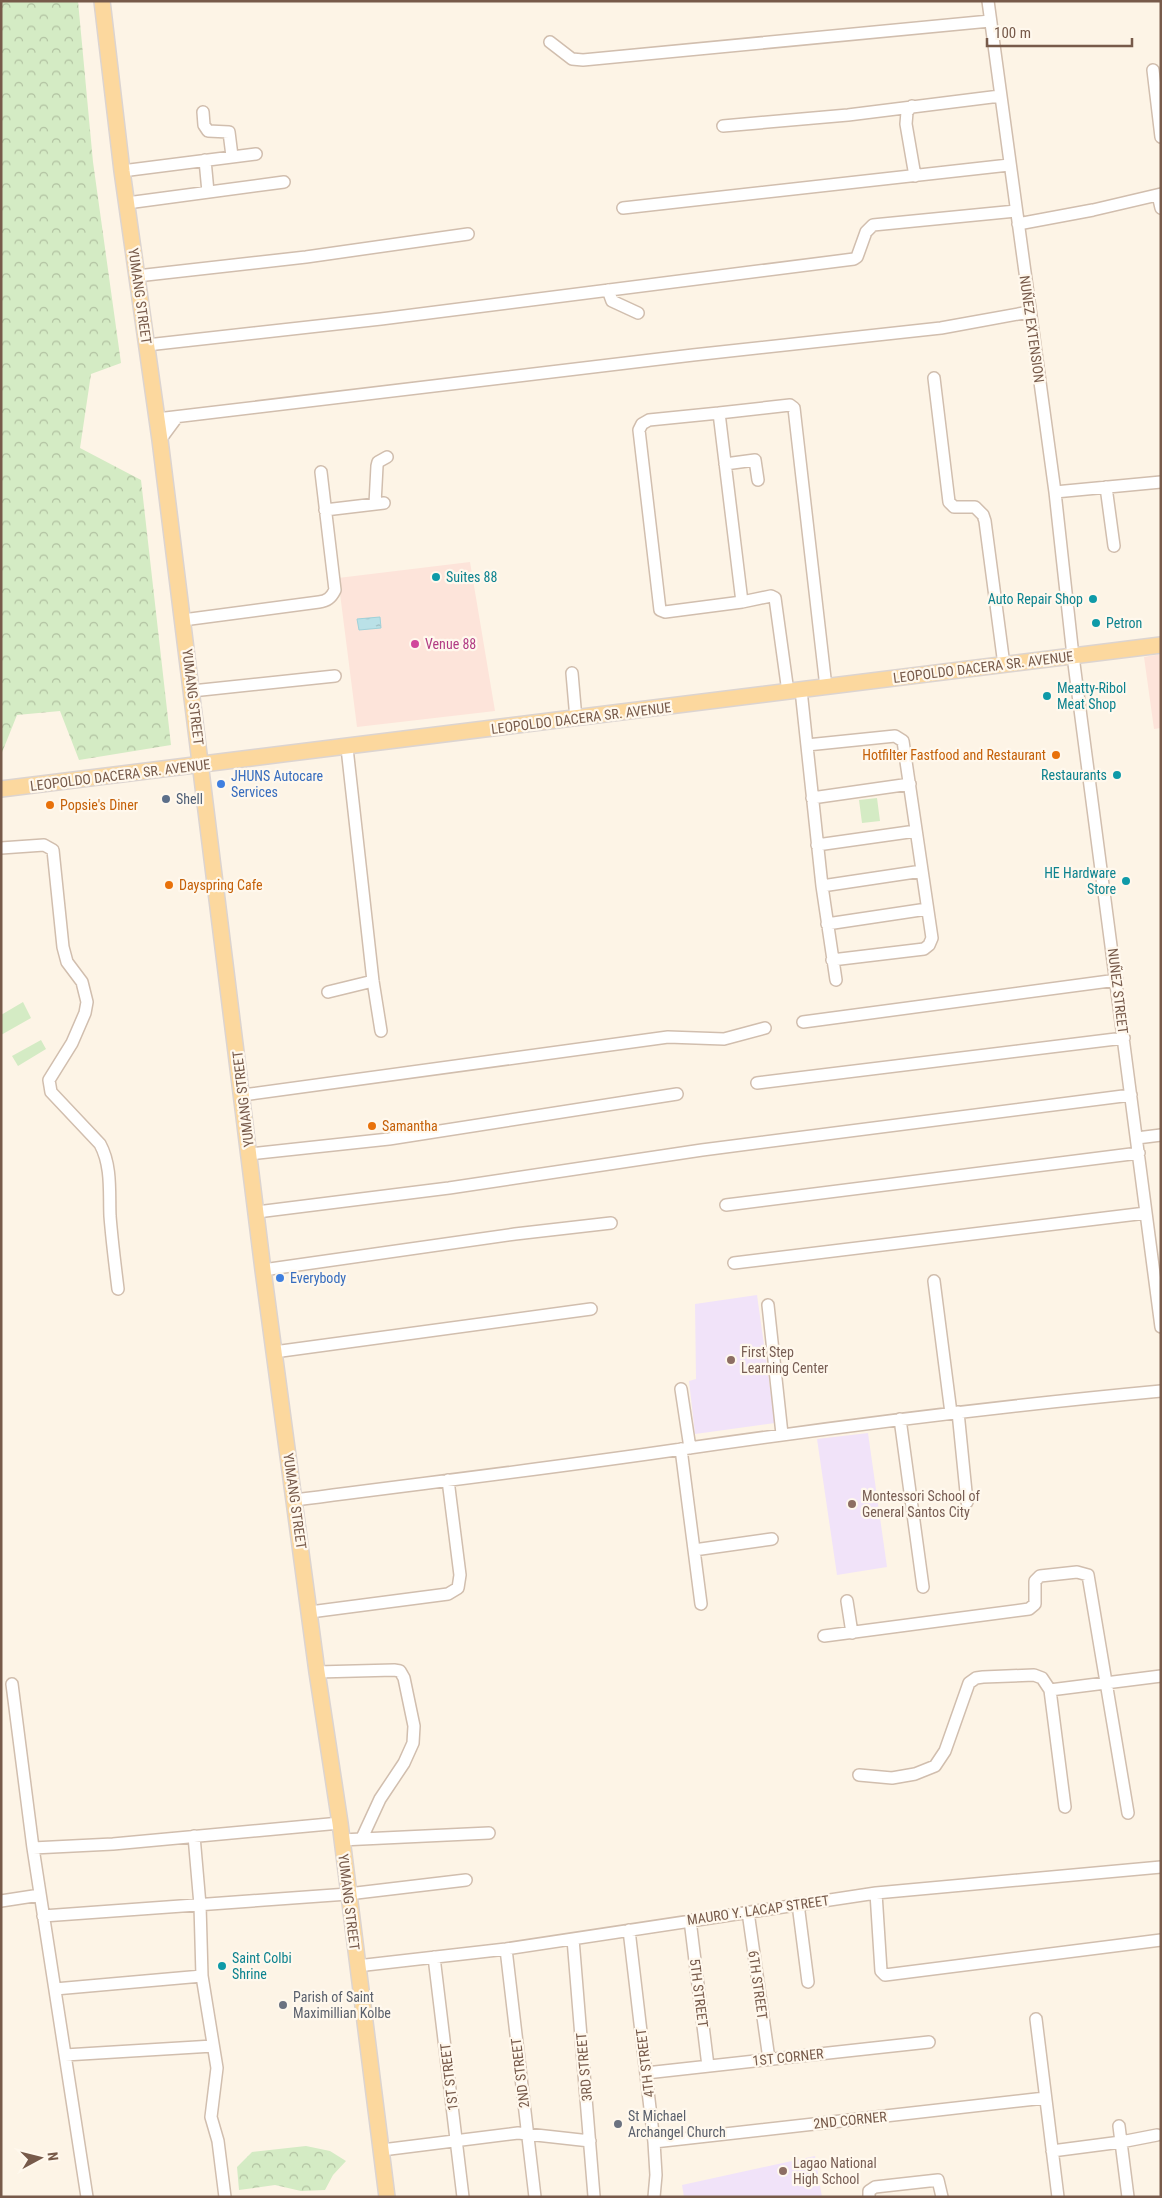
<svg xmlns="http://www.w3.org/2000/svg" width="1162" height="2198" font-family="'Roboto Condensed',sans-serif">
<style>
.commercial{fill:#fde4da}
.education{fill:#f1e3f9}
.forest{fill:url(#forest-crowns)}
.park{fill:#d4ebc4}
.water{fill:url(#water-ripples);stroke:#a0d1d9}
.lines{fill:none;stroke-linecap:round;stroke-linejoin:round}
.minor-casing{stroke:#d1beae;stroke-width:14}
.major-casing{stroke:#dcd4d0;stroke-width:18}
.minor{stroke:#fff;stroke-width:11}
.major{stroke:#fcd89e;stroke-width:15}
.culture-dot{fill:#0f9aa8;stroke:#fff8ed;stroke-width:2}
.hotel-dot{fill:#d1479c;stroke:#fff8ed;stroke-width:2}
.food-dot{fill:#e8710a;stroke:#fff8ed;stroke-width:2}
.shop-dot{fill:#3f7fe0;stroke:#fff8ed;stroke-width:2}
.service-dot{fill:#5c6f8a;stroke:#fff8ed;stroke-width:2}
.education-dot{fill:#8d6e63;stroke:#fff8ed;stroke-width:2}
.worship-dot{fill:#6b7280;stroke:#fff8ed;stroke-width:2}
.labels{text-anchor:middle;stroke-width:4.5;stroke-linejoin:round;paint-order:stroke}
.street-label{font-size:14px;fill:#775a4a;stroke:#fff8ed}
.culture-label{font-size:14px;fill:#0d838f;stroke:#fff8ed;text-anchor:start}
.hotel-label{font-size:14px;fill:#b23c85;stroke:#fff8ed;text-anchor:start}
.food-label{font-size:14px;fill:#c56008;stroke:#fff8ed;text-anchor:start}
.shop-label{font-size:14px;fill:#366cbe;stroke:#fff8ed;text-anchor:start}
.service-label{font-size:14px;fill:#4e5e75;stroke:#fff8ed;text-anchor:start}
.education-label{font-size:14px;fill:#785e54;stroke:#fff8ed;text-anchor:start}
.worship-label{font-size:14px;fill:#5b616d;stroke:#fff8ed;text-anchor:start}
</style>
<defs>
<pattern id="forest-crowns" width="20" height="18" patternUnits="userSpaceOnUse" patternTransform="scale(1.25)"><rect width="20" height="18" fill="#d4ebc4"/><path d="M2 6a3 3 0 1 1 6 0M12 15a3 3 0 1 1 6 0" fill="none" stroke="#b1c1a1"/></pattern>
<pattern id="water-ripples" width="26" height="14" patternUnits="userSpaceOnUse" patternTransform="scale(1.25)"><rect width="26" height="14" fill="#bae1e7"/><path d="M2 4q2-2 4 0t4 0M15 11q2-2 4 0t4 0" fill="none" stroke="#9cb9bd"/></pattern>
</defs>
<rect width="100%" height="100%" fill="#fdf4e6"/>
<path class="commercial" d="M 470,562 L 495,711 L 357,727 L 338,578 Z
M 1161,654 L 1161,728 L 1154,729 L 1144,657 Z"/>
<path class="education" d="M 757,1295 L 775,1423 L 695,1434 L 689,1381 L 696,1379 L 695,1304 Z
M 868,1433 L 887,1567 L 837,1575 L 817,1439 Z
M 815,2156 L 822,2197 L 684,2197 L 682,2185 Z"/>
<path class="forest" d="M 1,1 L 78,1 L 93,162 L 121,363 L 91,374 L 80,448 L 141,480 L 171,745 L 79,760 L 60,711 L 17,715 L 1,755 Z
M 306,2146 L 330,2151 L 346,2161 L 333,2175 L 325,2190 L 301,2191 L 275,2185 L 239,2190 L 237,2167 L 252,2152 Z"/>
<path class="park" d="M 877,798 L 880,821 L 862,823 L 859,800 Z
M 23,1002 L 31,1018 L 1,1035 L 1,1015 Z
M 41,1040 L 46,1049 L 18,1066 L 12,1056 Z"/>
<path class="water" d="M 380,617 L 381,628 L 359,630 L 357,619 Z"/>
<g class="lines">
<g class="minor-casing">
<path id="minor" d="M 988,1 L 1055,492 L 1073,656 L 1161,1327
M 550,42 L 572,59 L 583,60 L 990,21
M 1153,70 L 1161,137
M 912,106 L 907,112 L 906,124 L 915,176
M 203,112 L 204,125 L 208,131 L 229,132 L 232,156
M 723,126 L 848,115 L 1000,96
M 205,160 L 208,192
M 122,171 L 256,154
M 1158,195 L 1161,208
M 127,203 L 284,182
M 623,208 L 1009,165
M 1018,224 L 1093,210 L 1161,194
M 137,276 L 306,257 L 468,234
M 608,290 L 612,301 L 638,313
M 147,345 L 381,319 L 854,259 L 857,257 L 866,232 L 873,225 L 1016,211
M 934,378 L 949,502 L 954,507 L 975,507 L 983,515 L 985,521 L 1004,665
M 719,413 L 649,420 L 642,424 L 639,430 L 660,610 L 665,612 L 742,602
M 157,419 L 693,355 L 941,328 L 1029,312
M 160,440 L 177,417
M 725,464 L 755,460 L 758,480
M 1106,487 L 1114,546
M 1055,492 L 1161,482
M 375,504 L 377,466 L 378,462 L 387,457
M 325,510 L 384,503
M 183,620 L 319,602 C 327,601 331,598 335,590 L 321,472
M 572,673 L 576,719
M 801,690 L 822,886 L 836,980
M 192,691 L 335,676
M 788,692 L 775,598 L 771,596 L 742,602 L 719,413 L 790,405 L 794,408 L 826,687
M 807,745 L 895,736 L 903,741 L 932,938 L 929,945 L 924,949 L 832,960
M 347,748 L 373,981 L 381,1031
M 812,798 L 910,784
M 817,845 L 916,831
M 1,848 L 44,845 L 53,850 L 63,947 L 67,962 L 82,982 L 87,1002 L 85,1013 L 72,1043 L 49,1080 L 51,1092 L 100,1144 C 112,1166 109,1193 110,1216 C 112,1241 115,1265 118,1289
M 822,886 L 922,871
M 827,924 L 927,909
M 328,992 L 373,981
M 803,1022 L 1117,980
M 757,1083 L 1124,1038
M 243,1095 L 668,1037 L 724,1039 L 765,1028
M 1137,1138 L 1161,1135
M 250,1154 L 389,1139 L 677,1094
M 726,1205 L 1139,1153
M 257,1212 L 449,1188 L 702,1150 L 1131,1095
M 734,1263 L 1146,1213
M 263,1270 L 515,1234 L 611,1223
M 934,1281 L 951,1413
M 768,1305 L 782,1434
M 274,1352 L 591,1309
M 681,1389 L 690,1448
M 958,1412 L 967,1502
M 900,1419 L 923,1587
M 681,1449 L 701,1604
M 295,1500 C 424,1483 553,1468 682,1449 C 841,1426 1000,1406 1161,1391
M 694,1550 L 772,1539
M 847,1601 L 852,1633
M 310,1612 L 448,1594 L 458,1588 L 460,1575 L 448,1480
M 824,1636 L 1029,1609 L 1035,1604 L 1035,1581 L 1040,1576 L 1077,1572 L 1088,1575 L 1128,1813
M 317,1672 L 394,1670 L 400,1671 L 404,1678 L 414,1726 L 413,1743 L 404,1763 L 380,1799 L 362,1838
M 12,1684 L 33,1848 L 87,2197
M 1050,1690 L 1161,1676
M 859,1775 L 892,1778 L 915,1774 L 935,1766 L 945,1751 L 969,1683 L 976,1678 L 983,1677 L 1034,1675 L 1042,1678 L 1050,1690 L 1065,1807
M 194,1836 L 200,1905 L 202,1976 L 217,2068 L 211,2117 L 218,2141 L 225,2197
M 341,1840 L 489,1833
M 33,1848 L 113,1844 L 340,1823
M 876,1893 L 881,1971 L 885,1975 L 1161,1940
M 1,1901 L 40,1895
M 798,1904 L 808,1982
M 748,1912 L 769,2059
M 43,1916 L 348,1894 L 466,1880
M 690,1920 L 708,2066
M 629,1930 L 654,2142 L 656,2175 L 654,2197
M 573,1939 L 594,2196
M 506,1949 L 535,2197
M 434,1957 L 463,2197
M 357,1966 L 506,1949 L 876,1893 L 1161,1867
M 55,1989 L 202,1976
M 1036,2019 L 1058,2197
M 65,2055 L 213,2046
M 646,2073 L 929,2042
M 654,2142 L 1045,2098
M 382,2150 L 518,2133 L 590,2141
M 1052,2151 L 1121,2142 L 1119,2126
M 869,2197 L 869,2191 L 875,2187 L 938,2180 L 942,2197
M 1128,2197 L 1121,2142 L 1157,2135"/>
</g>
<g class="major-casing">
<path id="major" d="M 102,1 L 122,171 L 160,440 L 263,1270 L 317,1672 L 340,1823 L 387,2197
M 1,789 L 1161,645"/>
</g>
<use href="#minor" class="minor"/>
<use href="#major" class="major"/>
</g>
<g class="culture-dot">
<circle cx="436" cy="577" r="5"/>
<circle cx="1093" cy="599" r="5"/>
<circle cx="1096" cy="623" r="5"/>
<circle cx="1047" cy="696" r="5"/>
<circle cx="1117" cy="775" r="5"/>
<circle cx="1126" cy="881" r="5"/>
<circle cx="222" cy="1966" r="5"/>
</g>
<circle class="hotel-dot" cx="415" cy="644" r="5"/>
<g class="food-dot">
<circle cx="1056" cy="755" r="5"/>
<circle cx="50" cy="805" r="5"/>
<circle cx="169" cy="885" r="5"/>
<circle cx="372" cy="1126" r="5"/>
</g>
<g class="shop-dot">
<circle cx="221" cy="784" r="5"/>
<circle cx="280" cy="1278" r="5"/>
</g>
<circle class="service-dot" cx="166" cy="799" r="5"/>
<g class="education-dot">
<circle cx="731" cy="1360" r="5"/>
<circle cx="852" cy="1504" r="5"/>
<circle cx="783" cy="2171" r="5"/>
</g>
<g class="worship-dot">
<circle cx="283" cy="2005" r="5"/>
<circle cx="618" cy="2124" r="5"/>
</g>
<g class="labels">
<g class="street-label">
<text transform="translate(140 296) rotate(82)" y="5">YUMANG STREET</text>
<text transform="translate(1032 329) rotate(82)" y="5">NUÑEZ EXTENSION</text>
<text transform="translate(983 667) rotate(-7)" y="5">LEOPOLDO DACERA SR. AVENUE</text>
<text transform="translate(193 697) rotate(83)" y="5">YUMANG STREET</text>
<text transform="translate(581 718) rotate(-7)" y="5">LEOPOLDO DACERA SR. AVENUE</text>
<text transform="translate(120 775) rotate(-7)" y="5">LEOPOLDO DACERA SR. AVENUE</text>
<text transform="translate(1118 991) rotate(83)" y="5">NUÑEZ STREET</text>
<text transform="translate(243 1099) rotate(-97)" y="5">YUMANG STREET</text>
<text transform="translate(295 1501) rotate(82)" y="5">YUMANG STREET</text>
<text transform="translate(349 1902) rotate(83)" y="5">YUMANG STREET</text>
<text transform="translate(758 1910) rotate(-8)" y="5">MAURO Y. LACAP STREET</text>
<text transform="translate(758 1985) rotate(82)" y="5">6TH STREET</text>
<text transform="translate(699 1993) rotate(83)" y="5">5TH STREET</text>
<text transform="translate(788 2057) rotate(-6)" y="5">1ST CORNER</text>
<text transform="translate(645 2063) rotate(-97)" y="5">4TH STREET</text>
<text transform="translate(584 2067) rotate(-95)" y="5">3RD STREET</text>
<text transform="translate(520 2073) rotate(-97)" y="5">2ND STREET</text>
<text transform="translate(449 2077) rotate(-97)" y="5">1ST STREET</text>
<text transform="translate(850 2120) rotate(-6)" y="5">2ND CORNER</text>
</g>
<g class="culture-label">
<text x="446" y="582">Suites 88</text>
<text x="1083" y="604" text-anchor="end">Auto Repair Shop</text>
<text x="1106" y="628">Petron</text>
<text x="1057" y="693">Meatty-Ribol<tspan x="1057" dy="16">Meat Shop</tspan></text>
<text x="1107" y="780" text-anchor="end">Restaurants</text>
<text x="1116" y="878" text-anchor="end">HE Hardware<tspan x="1116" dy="16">Store</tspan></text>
<text x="232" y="1963">Saint Colbi<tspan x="232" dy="16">Shrine</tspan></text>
</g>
<g class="hotel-label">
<text x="425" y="649">Venue 88</text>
</g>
<g class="food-label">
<text x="1046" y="760" text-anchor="end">Hotfilter Fastfood and Restaurant</text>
<text x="60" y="810">Popsie's Diner</text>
<text x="179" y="890">Dayspring Cafe</text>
<text x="382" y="1131">Samantha</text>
</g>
<g class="shop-label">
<text x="231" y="781">JHUNS Autocare<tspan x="231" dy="16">Services</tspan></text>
<text x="290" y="1283">Everybody</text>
</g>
<g class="service-label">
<text x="176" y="804">Shell</text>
</g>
<g class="education-label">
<text x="741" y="1357">First Step<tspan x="741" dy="16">Learning Center</tspan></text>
<text x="862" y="1501">Montessori School of<tspan x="862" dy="16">General Santos City</tspan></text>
<text x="793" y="2168">Lagao National<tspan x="793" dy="16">High School</tspan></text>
</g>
<g class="worship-label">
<text x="293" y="2002">Parish of Saint<tspan x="293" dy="16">Maximillian Kolbe</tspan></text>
<text x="628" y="2121">St Michael<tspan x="628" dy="16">Archangel Church</tspan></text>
</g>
</g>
<rect width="1162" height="2198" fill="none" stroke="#775a4a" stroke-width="5"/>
<g transform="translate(40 2158) rotate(83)" stroke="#fff8ed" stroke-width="4" paint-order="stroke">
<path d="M0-4L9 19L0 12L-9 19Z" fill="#775a4a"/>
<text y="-8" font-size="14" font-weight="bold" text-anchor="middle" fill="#775a4a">N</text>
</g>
<path d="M987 38v8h145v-8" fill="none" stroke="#775a4a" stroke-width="2.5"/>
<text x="994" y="38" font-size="15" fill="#775a4a" stroke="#fff8ed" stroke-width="4" paint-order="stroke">100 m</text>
</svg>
